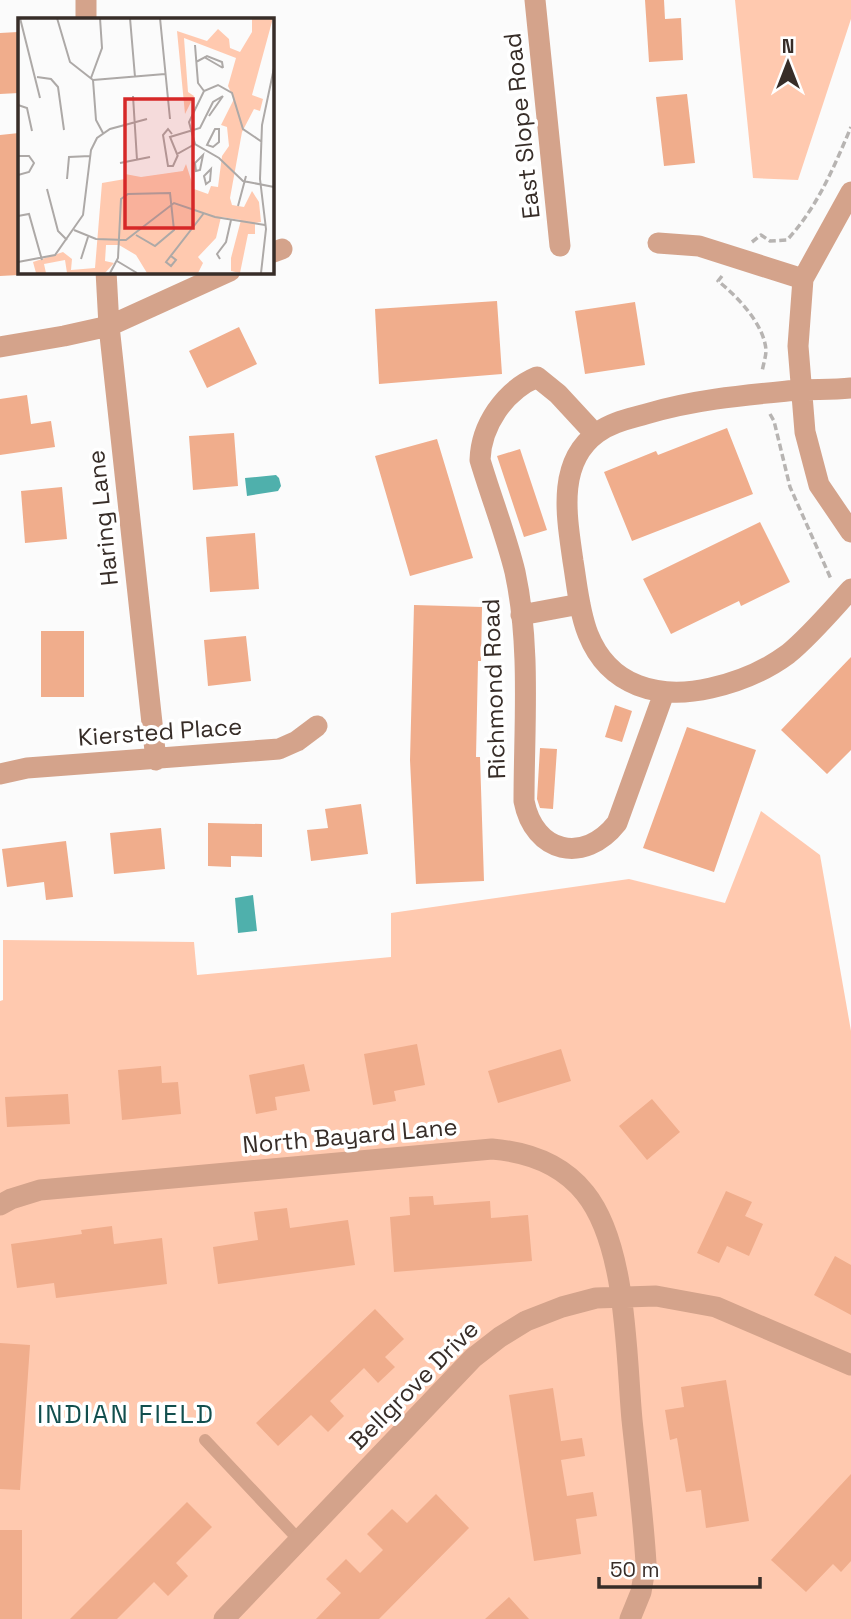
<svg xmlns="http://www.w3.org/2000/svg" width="851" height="1619" font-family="'Space Grotesk',sans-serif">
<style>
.green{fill:#ffc9af}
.water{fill:#4fb0ac}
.building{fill:#f0ad8c}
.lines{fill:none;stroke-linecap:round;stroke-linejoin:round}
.path{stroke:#b7b4b2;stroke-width:3.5;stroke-dasharray:7 3.5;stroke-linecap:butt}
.lane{stroke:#d4a38b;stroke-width:12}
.street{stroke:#d4a38b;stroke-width:21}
.labels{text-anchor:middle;stroke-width:7;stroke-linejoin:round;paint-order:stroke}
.street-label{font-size:24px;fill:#372d28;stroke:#fff}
.neighbourhood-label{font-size:26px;letter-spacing:2px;fill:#124f4e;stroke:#fff}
.inset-road{fill:none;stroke:#ada9a7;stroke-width:2}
.view{fill:#d62828;fill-opacity:0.15;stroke:#d62828;stroke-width:3.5}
.inset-edge{fill:none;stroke:#372d28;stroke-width:3.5}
</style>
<rect width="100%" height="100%" fill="#fbfbfb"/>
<path class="green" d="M 735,0 L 851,0 L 851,19 L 798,180 L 753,178 Z
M 761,811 L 820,855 L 851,1031 L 851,1619 L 0,1619 L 0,1001 L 3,1000 L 3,940 L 194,942 L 197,975 L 391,957 L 391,913 L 629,879 L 725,903 Z"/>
<path class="water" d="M 276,475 L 279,478 L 281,486 L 278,491 L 247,496 L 245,478 Z
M 253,895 L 257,931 L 238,933 L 235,898 Z"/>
<path class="building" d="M 645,0 L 664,0 L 665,19 L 681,18 L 683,60 L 649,62 Z
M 18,32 L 19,93 L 0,94 L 0,33 Z
M 687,94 L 695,163 L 664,166 L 656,97 Z
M 19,133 L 19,275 L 0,276 L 0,135 Z
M 497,301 L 502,374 L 379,384 L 375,309 Z
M 635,302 L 645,365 L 585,374 L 575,311 Z
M 239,327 L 257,364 L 207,388 L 189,351 Z
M 27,395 L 31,424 L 51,421 L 55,447 L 0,455 L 0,399 Z
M 727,428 L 753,494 L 632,541 L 604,472 L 656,451 L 658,455 Z
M 234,433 L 238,486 L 193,490 L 189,436 Z
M 437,439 L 473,558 L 410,576 L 375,456 Z
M 520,449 L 547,530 L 524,537 L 497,456 Z
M 62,487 L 67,539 L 25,543 L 21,491 Z
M 760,522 L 790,582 L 741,606 L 739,601 L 671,634 L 643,579 Z
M 255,533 L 259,589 L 210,592 L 206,537 Z
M 414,605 L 482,607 L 481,661 L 478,661 L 476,757 L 480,757 L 484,881 L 416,884 L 410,760 Z
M 41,631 L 84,631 L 84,697 L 41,697 Z
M 246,636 L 251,681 L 208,686 L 204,640 Z
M 851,657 L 851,750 L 827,774 L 781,730 Z
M 615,705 L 632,711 L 622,742 L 605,737 Z
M 687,727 L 756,750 L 714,872 L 643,848 Z
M 540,748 L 557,749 L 553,809 L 540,808 L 537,799 Z
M 361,804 L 368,854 L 311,861 L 307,830 L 328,828 L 325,809 Z
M 208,823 L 262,824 L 262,857 L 231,856 L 231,867 L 208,866 Z
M 161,828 L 165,869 L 114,874 L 110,833 Z
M 66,841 L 73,897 L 46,900 L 44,882 L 7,887 L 2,849 Z
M 417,1044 L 425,1085 L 394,1091 L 396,1101 L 373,1105 L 364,1054 Z
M 561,1049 L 571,1081 L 498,1103 L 488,1071 Z
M 304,1064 L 310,1091 L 275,1097 L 277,1110 L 256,1114 L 249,1075 Z
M 161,1066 L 162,1083 L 178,1082 L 181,1114 L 122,1120 L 118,1070 Z
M 68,1094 L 70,1124 L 7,1127 L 5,1097 Z
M 652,1099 L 680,1132 L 647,1160 L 619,1126 Z
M 726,1191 L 752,1202 L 745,1216 L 763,1224 L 749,1256 L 727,1246 L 719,1263 L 697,1253 Z
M 433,1196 L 434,1205 L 490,1201 L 491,1218 L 528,1215 L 532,1261 L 394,1272 L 390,1217 L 410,1215 L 409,1197 Z
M 287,1208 L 290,1228 L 348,1220 L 355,1265 L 218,1284 L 213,1247 L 258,1240 L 254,1212 Z
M 112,1226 L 114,1244 L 162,1238 L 167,1284 L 56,1298 L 54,1283 L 17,1288 L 11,1244 L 82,1234 L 81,1230 Z
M 835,1256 L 851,1265 L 851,1315 L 814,1295 Z
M 375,1309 L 404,1339 L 385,1357 L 395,1367 L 378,1383 L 364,1368 L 330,1401 L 344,1416 L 328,1432 L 311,1415 L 278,1446 L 256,1423 Z
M 0,1343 L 30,1345 L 20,1490 L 0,1489 Z
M 726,1380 L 749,1521 L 706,1528 L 701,1490 L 686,1492 L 677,1438 L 670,1440 L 665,1410 L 684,1407 L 681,1387 Z
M 553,1388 L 561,1441 L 582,1438 L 585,1456 L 561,1460 L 567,1496 L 593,1492 L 597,1516 L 576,1519 L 581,1554 L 534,1561 L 509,1395 Z
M 851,1474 L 851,1561 L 841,1572 L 833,1564 L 806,1592 L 771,1560 Z
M 436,1494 L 469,1528 L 379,1619 L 316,1619 L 341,1593 L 326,1579 L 346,1559 L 360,1573 L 383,1550 L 367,1534 L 392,1509 L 407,1523 Z
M 187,1502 L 212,1527 L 176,1563 L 188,1576 L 168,1596 L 154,1582 L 117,1619 L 70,1619 Z
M 0,1530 L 22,1530 L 22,1619 L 0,1619 Z
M 509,1597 L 529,1619 L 485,1619 Z"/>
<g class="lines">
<path class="path" d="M 752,242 L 761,235 L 770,241 L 787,240 C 817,208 834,167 851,127
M 722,276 L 718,281 C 737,296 764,324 766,350 C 766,357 763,365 762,372
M 770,414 L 774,421 L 790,487 L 831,579"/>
<path class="lane" d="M 205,1440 L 299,1540"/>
<path class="street" d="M 86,0 L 86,19
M 535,0 L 560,246
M 851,192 L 803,279 L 798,346 L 805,432 L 819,485 L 851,532
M 658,243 L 699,246 L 803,279
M 271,253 L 282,249
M 106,271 L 109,326 L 156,760
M 0,347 L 64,336 L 109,326 L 230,271
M 851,388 C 833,390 816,389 798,390 C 747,395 696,399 646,414 C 629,419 612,422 597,433 C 556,463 567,518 573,561 C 577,585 579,611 588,634 C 609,687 659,700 711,688 C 738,682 765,671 788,654 C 811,635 831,611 851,589
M 595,434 L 558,394 L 537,377 C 504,391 481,426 480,460 C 491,497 506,535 515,572 C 531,646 524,726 524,801 C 534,853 584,865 617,823 L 664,693
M 521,615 L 580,604
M 0,774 L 27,768 L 279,749 L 297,741 L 317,726
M 0,1205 L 11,1199 L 40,1190 L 492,1149 C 528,1152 562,1164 585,1193 C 627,1245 626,1355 632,1420 C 637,1467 643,1515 646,1563 L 641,1592 L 630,1619
M 224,1619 L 473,1358 L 500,1337 L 526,1321 L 562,1307 L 596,1298 L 656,1296 L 716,1307 L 851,1365"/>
</g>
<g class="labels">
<g class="street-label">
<text transform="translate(522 126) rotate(-96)" y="8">East Slope Road</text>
<text transform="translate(103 518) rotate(-96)" y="8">Haring Lane</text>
<text transform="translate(494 689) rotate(-92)" y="8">Richmond Road</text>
<text transform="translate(160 732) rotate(-4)" y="8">Kiersted Place</text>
<text transform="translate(350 1136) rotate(-5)" y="8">North Bayard Lane</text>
<text transform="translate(414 1385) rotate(-45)" y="8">Bellgrove Drive</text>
</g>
<g class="neighbourhood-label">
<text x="126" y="1423">INDIAN FIELD</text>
</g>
</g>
<g transform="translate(18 18)">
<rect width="256" height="256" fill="#fbfbfb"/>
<path d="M 234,0 L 255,0 L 234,77 L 245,81 L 242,93 L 236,91 L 224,114 L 212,180 L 214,187 L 226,189 L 234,173 L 241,184 L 243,204 L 237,205 L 237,216 L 230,216 L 222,255 L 213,253 L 213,240 L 223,202 L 203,199 L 198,220 L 180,239 L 185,245 L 180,255 L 129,255 L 118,237 L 101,227 L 88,227 L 87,243 L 96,245 L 87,255 L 49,255 L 47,242 L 26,246 L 28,255 L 18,255 L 15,244 L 45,234 L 54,241 L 53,252 L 77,250 L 84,165 L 107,161 L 107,156 L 123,159 L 165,153 L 168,146 L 176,171 L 190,176 L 193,168 L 200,169 L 204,138 L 211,128 L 209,109 L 203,107 L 216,81 L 210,68 L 218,40 L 166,20 L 170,74 L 176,78 L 167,96 L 159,13 L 189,23 L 200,11 L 211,21 L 212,30 L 222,34 L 234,14 Z" fill="#ffc9af"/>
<path class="inset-road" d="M 2,0 L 22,80M 39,0 L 52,44 L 75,62M 112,0 L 117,59M 142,0 L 152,101M 177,27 L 180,65 L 186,73M 186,39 L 205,50M 178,44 L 189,38 L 204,44 L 205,50M 19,59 L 33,61 L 40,69 L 46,112M 73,60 L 84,30 L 82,0M 75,62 L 147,56M 75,62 L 78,102 L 85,115M 115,78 L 119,142M 0,87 L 9,90 L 14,113M 191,98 L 205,78M 197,111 L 201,111 L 201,124 L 195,129 L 189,127 ZM 154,116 L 150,111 L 145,117 L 150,148 L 155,148 L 160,137M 244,124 L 225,111 L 214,75 L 200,67 L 186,73 L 171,104 L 177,126 L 201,140 L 225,163 L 256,169M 177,126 L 159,136 L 152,119 L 182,110 L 195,84 L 205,78M 185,137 L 182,152 L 178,153 L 177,145 ZM 0,138 L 11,138 L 16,145 L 11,154 L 0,157M 102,145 L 132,139M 193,151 L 192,163 L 188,166 L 186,158 ZM 49,161 L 51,139 L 72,138M 29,171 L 40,213 L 49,222M 220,188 L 228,158M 0,198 L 11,196 L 24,242M 56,212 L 78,221 L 108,222 L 156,185 L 197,199 L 247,207M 153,238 L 158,242 L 153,248 L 148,244 L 186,195M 63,241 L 70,219M 202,241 L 199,236 L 208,224 L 213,202M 99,243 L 119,255M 0,244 L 37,237 L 65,197 L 73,132 L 79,120 L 92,111 L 129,101M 92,255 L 100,240 L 103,181 L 110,176 L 152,175 L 156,212 L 137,228 L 118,217M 243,255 L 248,211 L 242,161 L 244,107 L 256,50"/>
<path class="view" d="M 107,81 L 175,81 L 175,210 L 107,210 Z"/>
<rect width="256" height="256" class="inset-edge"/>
</g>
<g transform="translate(788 63)" stroke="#ffffff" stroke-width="5" paint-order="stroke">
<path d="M0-5L12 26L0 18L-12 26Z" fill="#372d28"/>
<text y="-10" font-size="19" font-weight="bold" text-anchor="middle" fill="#372d28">N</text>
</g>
<path d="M599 1577v10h161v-10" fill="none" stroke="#372d28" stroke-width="3.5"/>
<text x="610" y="1577" font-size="21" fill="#372d28" stroke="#ffffff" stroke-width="5" paint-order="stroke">50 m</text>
</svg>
